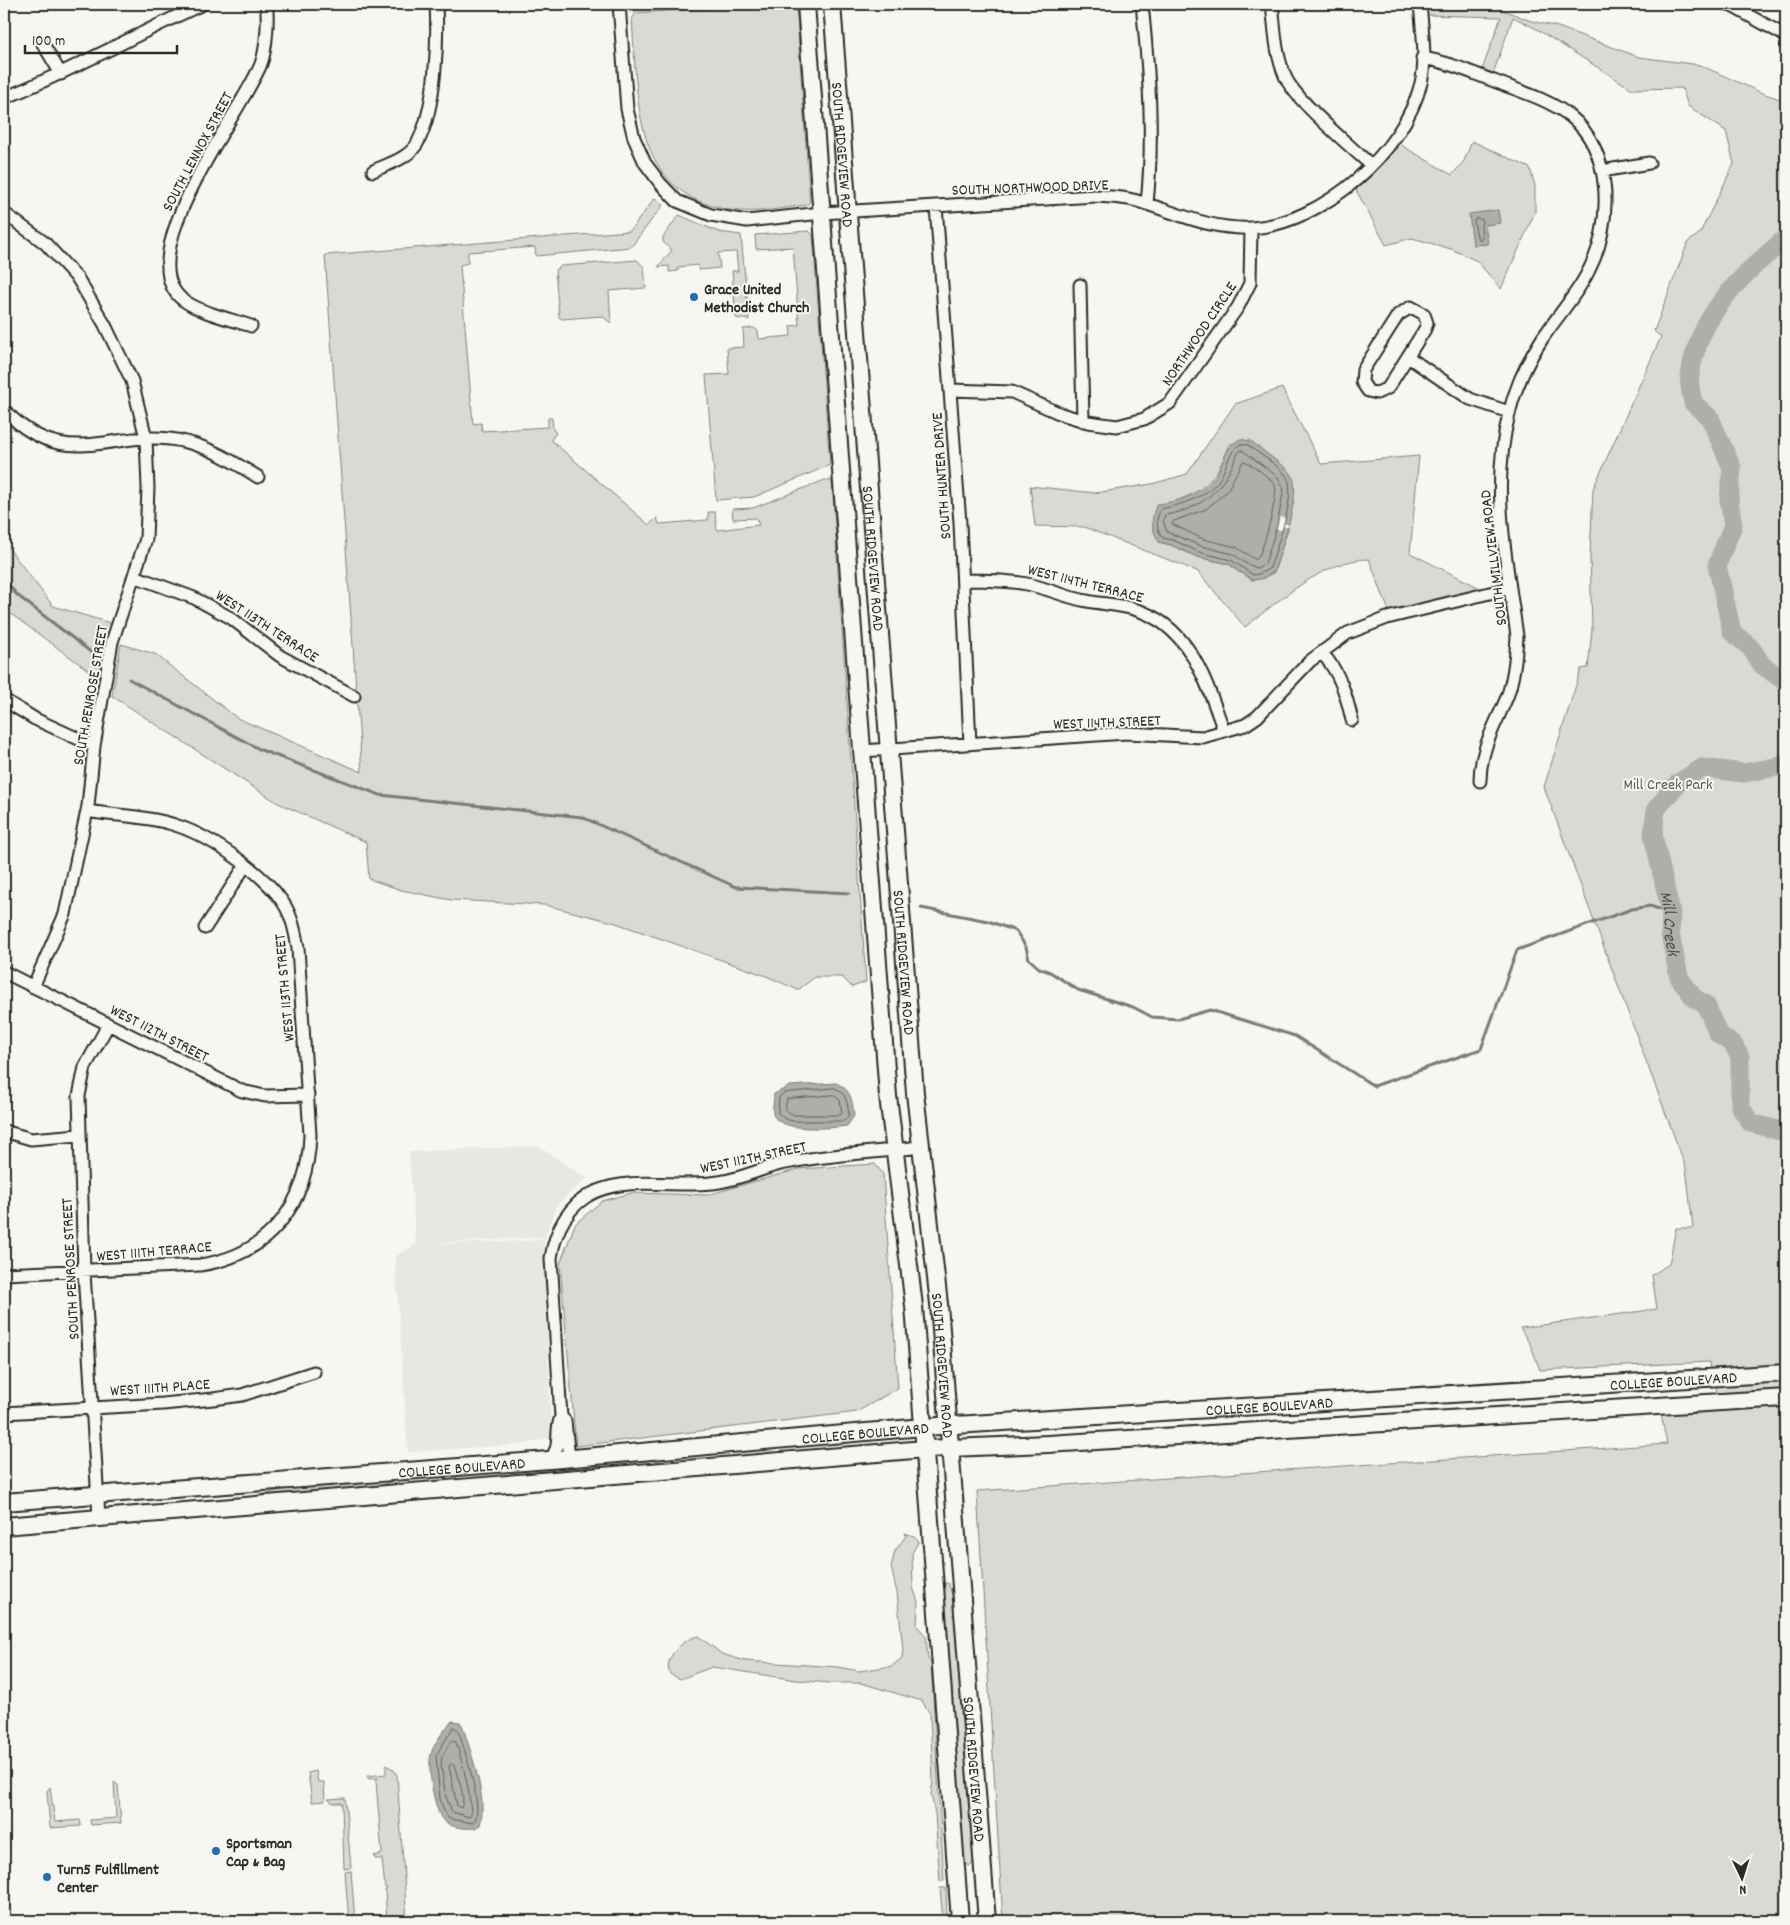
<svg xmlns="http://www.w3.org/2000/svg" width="1790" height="1925" font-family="Dekko,sans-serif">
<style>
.built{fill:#e7e7e3;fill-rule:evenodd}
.green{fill:#d9d9d5;stroke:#828280;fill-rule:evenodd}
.water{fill:#aeaeab;stroke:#7a7a78}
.pier{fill:#f6f6f2}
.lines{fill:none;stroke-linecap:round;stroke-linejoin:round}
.shore{stroke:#5f5f5e;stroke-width:1}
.stream{stroke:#7a7a78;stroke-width:3}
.river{stroke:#aeaeab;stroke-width:19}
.street-casing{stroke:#2b2b2b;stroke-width:15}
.secondary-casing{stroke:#2b2b2b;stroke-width:20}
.street{stroke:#f6f6f2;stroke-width:11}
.secondary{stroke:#f6f6f2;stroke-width:16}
.poi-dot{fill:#1f6fb2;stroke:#f6f6f2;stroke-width:2}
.labels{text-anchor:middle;stroke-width:4;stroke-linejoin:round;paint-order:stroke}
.street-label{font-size:16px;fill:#2b2b2b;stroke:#f6f6f2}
.poi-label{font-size:16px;font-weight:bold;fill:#2b2b2b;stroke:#f6f6f2;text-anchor:start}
.park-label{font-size:16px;fill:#565656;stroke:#f6f6f2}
.water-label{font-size:18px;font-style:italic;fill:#525251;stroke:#f6f6f2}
</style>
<rect width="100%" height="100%" fill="#f6f6f2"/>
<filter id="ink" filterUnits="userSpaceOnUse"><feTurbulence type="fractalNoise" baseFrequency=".02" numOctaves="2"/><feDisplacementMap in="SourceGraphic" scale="10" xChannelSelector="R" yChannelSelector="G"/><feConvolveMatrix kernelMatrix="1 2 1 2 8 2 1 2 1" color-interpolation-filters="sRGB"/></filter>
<g filter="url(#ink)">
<path class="built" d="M 633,4 L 800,4 L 800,7 L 634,19 Z
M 538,1146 L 587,1178 L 557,1205 L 544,1240 L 551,1438 L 523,1444 L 408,1452 L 395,1256 L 416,1245 L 409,1152 ZM 542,1237 L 544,1240 L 444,1244 L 444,1243 Z"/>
<path class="green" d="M 768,4 L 796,4 L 810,202 L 807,205 C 782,208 756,214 731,210 C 630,195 638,96 632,19 L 636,13 Z
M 1426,5 L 1498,8 L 1531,21 L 1558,27 L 1639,57 L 1700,65 L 1762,93 L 1786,101 L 1786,1105 L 1781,1164 L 1786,1214 L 1786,1921 L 1003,1921 L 977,1491 L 1667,1444 L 1659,1405 L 1717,1401 L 1716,1378 L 1710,1371 L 1709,1362 L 1540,1370 L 1531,1346 L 1520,1328 L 1657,1309 L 1652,1275 L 1669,1264 L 1676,1228 L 1693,1228 L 1686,1168 L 1544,787 L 1581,669 L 1588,668 L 1592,629 L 1590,556 L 1593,489 L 1661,337 L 1654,331 L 1688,242 L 1700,233 L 1734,164 L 1726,131 L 1688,106 L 1682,88 L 1632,89 L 1535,28 L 1513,17 L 1493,74 L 1482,70 L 1501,17 L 1427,15 Z
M 1472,141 L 1530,168 L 1535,186 L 1535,212 L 1501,289 L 1477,261 L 1451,249 L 1412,238 L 1386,245 L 1356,190 L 1401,145 L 1452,175 L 1464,161 Z
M 655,198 L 663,205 L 631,247 L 536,256 L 535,247 L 468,252 L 468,263 L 460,265 L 473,424 L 481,423 L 482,431 L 548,427 L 548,418 L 552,418 L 553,429 L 556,433 L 551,440 L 649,525 L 657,518 L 659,524 L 708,520 L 708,512 L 715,512 L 717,530 L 759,525 L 756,518 L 733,519 L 732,509 L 753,508 L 825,480 L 832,481 L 866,982 L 852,987 L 842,977 L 815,977 L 798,990 L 764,975 L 613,922 L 545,905 L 451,900 L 401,890 L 369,879 L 366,842 L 278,803 L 112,696 L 121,644 L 155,654 L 237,718 L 362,772 L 325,255 L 630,231 Z
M 679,215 L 719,232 L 741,235 L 749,320 L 736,318 L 732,271 L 738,271 L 736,252 L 718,253 L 720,268 L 699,270 L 698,265 L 678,267 L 678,271 L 669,272 L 669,266 L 658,267 L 672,250 L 663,242 L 663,237 Z
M 809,231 L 813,235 L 830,465 L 754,497 L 716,500 L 706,375 L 729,374 L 727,348 L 744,347 L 743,329 L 754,328 L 758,331 L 759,339 L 791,336 L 790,326 L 799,325 L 793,247 L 756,249 L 755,235 Z
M 637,260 L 644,267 L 646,288 L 609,291 L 611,323 L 602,316 L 562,319 L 559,317 L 555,270 L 561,266 Z
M 1282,388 L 1321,464 L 1419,456 L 1410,553 L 1482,589 L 1389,611 L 1369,559 C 1325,559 1279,601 1245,627 L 1197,571 L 1084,527 L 1035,526 L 1030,486 L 1095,493 L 1152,484 L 1187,474 L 1235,404 ZM 1250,440 L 1292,476 L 1288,529 L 1274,572 L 1261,579 L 1238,572 L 1229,564 L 1197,557 L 1171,545 L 1159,542 L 1174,502 C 1208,488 1216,479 1230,444 Z
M 4,542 L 53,606 L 110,623 L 99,678 L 4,609 Z
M 875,1164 L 883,1174 L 898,1388 L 857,1412 L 576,1446 L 560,1264 L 575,1224 L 602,1201 L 632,1193 L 707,1195 L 799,1169 Z
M 405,1478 L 365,1490 L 250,1499 L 250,1497 L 294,1487 Z
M 905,1533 L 914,1536 L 919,1541 L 912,1553 L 913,1587 L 918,1602 L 917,1626 L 926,1636 L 928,1659 L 931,1662 L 944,1881 L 940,1881 L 935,1814 L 931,1794 L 933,1781 L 930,1714 L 922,1701 L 861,1683 L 829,1683 L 796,1680 L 712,1667 L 680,1679 L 670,1674 C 662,1659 683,1639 698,1636 L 722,1654 L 745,1661 L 838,1667 L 859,1671 L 892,1666 L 902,1658 L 903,1649 L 897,1593 L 891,1567 L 895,1551 L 906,1536 Z
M 948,1583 L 957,1608 L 976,1860 L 970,1866 L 965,1864 L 962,1860 L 943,1584 Z
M 386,1765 L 393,1769 L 397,1775 L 407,1921 L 387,1921 L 385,1891 L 387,1888 L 385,1888 L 382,1859 L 375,1859 L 374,1856 L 382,1854 L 376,1781 L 378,1778 L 369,1779 L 367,1776 L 386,1774 Z
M 316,1771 L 318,1782 L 324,1782 L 325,1801 L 312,1802 L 308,1773 Z
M 114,1782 L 118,1785 L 121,1823 L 91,1825 L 90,1820 L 116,1818 Z
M 50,1787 L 55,1822 L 80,1820 L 81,1826 L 50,1828 L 47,1791 Z
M 345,1798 L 351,1868 L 344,1869 L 342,1803 L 333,1803 L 328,1799 Z
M 351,1871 L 355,1921 L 349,1921 L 345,1872 Z
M 940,1888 L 946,1888 L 947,1921 L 943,1921 Z"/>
<path class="water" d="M 1498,210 L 1500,223 L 1485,225 L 1488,244 L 1473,245 L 1469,214 Z
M 1240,439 C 1252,440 1259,448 1269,455 C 1276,461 1287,467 1292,475 C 1302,493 1280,553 1274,572 L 1261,579 L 1252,580 L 1229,564 L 1197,557 L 1171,545 L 1159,542 C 1151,528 1150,520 1157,504 C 1178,502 1201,495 1214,478 C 1225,463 1223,448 1240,439 Z
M 836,1083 C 852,1090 852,1100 854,1116 L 847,1126 C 832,1128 779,1133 773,1114 C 772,1108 774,1100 774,1094 L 790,1086 Z
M 452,1721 L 460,1722 L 463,1727 C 471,1754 488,1798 480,1825 L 475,1828 C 465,1829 449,1828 442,1819 C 434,1807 427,1768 431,1754 C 434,1743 444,1730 452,1721 Z"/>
<path class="pier" d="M 1279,517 L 1285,518 L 1284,523 L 1289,525 L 1288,527 L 1283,527 L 1282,530 L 1276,529 Z"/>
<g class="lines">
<path class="shore" d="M 1477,218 L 1483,220 L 1481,226 L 1482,237 L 1480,240 L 1477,237 L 1474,221 Z
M 1241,444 L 1248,445 C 1259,455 1279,464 1287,477 C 1297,494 1276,549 1270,568 L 1259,574 L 1253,575 L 1231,560 L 1199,552 L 1173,540 L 1163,538 C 1156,528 1155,520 1161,509 C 1181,504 1205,499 1219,480 C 1227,468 1228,451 1241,444 Z
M 1242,450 L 1278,477 L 1284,488 L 1277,526 L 1265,564 L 1257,568 L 1245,563 L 1233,554 L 1201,546 L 1167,532 L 1163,520 L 1165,515 C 1204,509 1224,488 1238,453 Z
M 1244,461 C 1250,463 1272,479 1275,485 C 1279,493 1263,554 1256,560 L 1236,547 L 1203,539 L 1172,524 L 1174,521 L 1206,509 L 1226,492 Z
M 835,1088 C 847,1094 847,1102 849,1115 L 844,1121 L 793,1121 L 785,1119 L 778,1113 L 779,1097 L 784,1093 Z
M 834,1095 L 840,1100 L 842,1113 L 840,1115 L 794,1115 L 785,1110 L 787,1099 Z
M 454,1727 L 458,1730 C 463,1745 486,1814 473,1823 L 450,1819 L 446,1816 L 440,1799 L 436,1756 Z
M 451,1741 L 456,1742 C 463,1765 470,1790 471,1815 L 469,1817 L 452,1812 L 446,1797 L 441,1766 L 442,1757 Z
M 451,1764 L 454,1765 C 457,1777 467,1797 461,1808 L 457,1806 L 449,1766 Z"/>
<path class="stream" d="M 4,579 L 17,595 L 92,653
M 129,679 L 261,750 L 380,795 L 582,817 L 736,887 L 849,893
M 921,908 L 988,921 L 1016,931 L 1026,947 L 1029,959 L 1039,968 L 1050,972 L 1078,990 L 1133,1007 L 1152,1017 L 1178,1019 L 1210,1010 L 1295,1036 L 1374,1086 L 1481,1049 L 1517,950 L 1632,909 L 1650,906 L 1671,913"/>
<g class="river">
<path d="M 1786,238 C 1741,276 1698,314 1690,376 C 1688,384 1692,395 1693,403 L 1710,418 L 1732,468 L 1729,501 L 1733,525 L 1717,565 L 1732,632 L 1751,648 L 1762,665 L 1786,682"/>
<path id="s1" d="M 1786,765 L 1744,773 L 1702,768 L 1678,783 L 1656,809 L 1653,835 L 1671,913 L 1670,934 L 1679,977 L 1694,998 L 1706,1005 L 1718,1034 L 1733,1044 L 1740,1057 L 1740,1107 L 1751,1123 L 1781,1131 L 1786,1130"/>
</g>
<g class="street-casing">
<path id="street" d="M 619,4 L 627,109 L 634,138 L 645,163 L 660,183 L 677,201 L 711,215 L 747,221 L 822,213 L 1095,196 C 1109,197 1124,197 1137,201 C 1175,212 1210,230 1251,228 C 1322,224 1404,152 1421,83 C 1427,59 1422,29 1420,4
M 1142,4 C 1149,73 1154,134 1147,204
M 1272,4 C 1275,28 1275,53 1285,76 C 1293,98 1351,147 1371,165
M 1728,4 L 1786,36
M 43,44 L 61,74
M 1422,58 C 1448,62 1470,72 1494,81 C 1519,91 1548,99 1570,116 C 1613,150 1613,224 1589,270 C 1577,295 1558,315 1542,339 C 1527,362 1515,388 1509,414 C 1490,489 1507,562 1517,636 C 1516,657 1514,678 1507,697 C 1495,726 1480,749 1480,781
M 4,98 C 72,71 136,34 203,4
M 373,171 C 388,164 410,158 418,142 C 436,106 438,43 436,4
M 1602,171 L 1649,163
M 936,206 L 960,523 L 970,744
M 4,213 L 45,243 L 78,279 L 105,325 L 132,381 L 146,438 L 148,488 L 146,539 L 112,642 L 94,746 L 88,806 L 65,914 L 33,987
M 1080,285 L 1083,421
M 1411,307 L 1424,314 L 1427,323 L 1425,329 L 1388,388 L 1377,393 L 1368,391 L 1362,382 L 1363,370 L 1398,315 Z
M 251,326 C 230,319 201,313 183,300 C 127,257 242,112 261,64 C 266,51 269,18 266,4
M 1408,357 L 1470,399 L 1509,412
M 950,390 L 1012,392 L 1061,414 L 1088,422 L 1117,426 L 1144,419 L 1170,403 L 1238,307 L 1250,283 L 1251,228
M 4,410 C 69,477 113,424 186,442 C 212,448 235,463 258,477
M 134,576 L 194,598 L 231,618 L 280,656 L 354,696
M 963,580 C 984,580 1006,580 1027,584 C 1046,588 1063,596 1082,600 C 1099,604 1117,604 1134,609 C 1191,626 1206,682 1224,731
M 1322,653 C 1340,673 1346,694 1352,720
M 4,700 L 35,719 L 94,746
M 862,751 L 1126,733 L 1203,737 L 1245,725 L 1257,717 L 1310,661 L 1348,633 L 1387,618 L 1510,588
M 205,928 L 245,866
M 4,972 L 242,1091 L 265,1096 L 308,1095
M 4,1131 L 31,1139 L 79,1135
M 4,1274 L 200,1265 C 270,1255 308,1203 310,1135 L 298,948 C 295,931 292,915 282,901 C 262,872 211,837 178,826 C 150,816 116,816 87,811
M 4,1413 L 163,1404 L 213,1399 L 242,1395 L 314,1372
M 561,1417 L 565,1421 L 569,1458
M 549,1460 C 563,1447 554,1431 561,1417 L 551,1258 C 555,1231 568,1204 595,1192 C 633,1175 679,1189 719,1182 C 740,1179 760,1169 781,1164 C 825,1154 874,1153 920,1147
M 99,1518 L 84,1272 L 79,1096 L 85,1067 L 108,1025"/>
</g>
<g class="secondary-casing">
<g id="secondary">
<path d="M 806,4 L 888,1096 L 914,1306 L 960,1921"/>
<path id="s2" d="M 832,4 L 915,1093 L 939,1304 L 987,1921"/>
<path id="s3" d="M 4,1502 L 562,1459 L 923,1427 L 1786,1373"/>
<path d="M 4,1526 L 925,1449 L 1048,1444 L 1786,1398"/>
</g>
</g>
<use href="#street" class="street"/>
<use href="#secondary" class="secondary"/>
</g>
</g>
<g class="poi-dot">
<circle cx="694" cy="297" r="5"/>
<circle cx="216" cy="1851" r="5"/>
<circle cx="47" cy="1877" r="5"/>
</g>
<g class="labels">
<g class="street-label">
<text transform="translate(196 151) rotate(-62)" y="6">SOUTH LENNOX STREET</text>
<text dy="6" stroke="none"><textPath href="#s2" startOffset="151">SOUTH RIDGEVIEW ROAD</textPath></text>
<text transform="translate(1030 186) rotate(-2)" y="6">SOUTH NORTHWOOD DRIVE</text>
<text transform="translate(1198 333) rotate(-56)" y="6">NORTHWOOD CIRCLE</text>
<text transform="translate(940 476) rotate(-94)" y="6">SOUTH HUNTER DRIVE</text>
<text transform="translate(1492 558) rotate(-97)" y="6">SOUTH MILLVIEW ROAD</text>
<text dy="6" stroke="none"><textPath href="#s2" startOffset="556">SOUTH RIDGEVIEW ROAD</textPath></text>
<text transform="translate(1086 582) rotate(14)" y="6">WEST 114TH TERRACE</text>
<text transform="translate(268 625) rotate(33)" y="6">WEST 113TH TERRACE</text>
<text transform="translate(89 695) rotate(-80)" y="6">SOUTH PENROSE STREET</text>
<text transform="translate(1107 721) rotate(-2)" y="6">WEST 114TH STREET</text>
<text dy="6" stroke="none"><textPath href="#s2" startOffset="961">SOUTH RIDGEVIEW ROAD</textPath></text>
<text transform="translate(283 988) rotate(-95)" y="6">WEST 113TH STREET</text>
<text transform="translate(160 1032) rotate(27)" y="6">WEST 112TH STREET</text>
<text transform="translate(753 1156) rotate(-12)" y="6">WEST 112TH STREET</text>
<text transform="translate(154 1250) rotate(-5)" y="6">WEST 111TH TERRACE</text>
<text transform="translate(69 1269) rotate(-93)" y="6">SOUTH PENROSE STREET</text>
<text dy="6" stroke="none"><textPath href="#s2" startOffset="1366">SOUTH RIDGEVIEW ROAD</textPath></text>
<text dy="6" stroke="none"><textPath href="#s3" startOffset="1674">COLLEGE BOULEVARD</textPath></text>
<text transform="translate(160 1386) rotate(-4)" y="6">WEST 111TH PLACE</text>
<text dy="6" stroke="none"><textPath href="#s3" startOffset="1269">COLLEGE BOULEVARD</textPath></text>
<text dy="6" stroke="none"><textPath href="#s3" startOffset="864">COLLEGE BOULEVARD</textPath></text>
<text dy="6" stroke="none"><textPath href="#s3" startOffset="459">COLLEGE BOULEVARD</textPath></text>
<text dy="6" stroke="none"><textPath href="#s2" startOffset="1771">SOUTH RIDGEVIEW ROAD</textPath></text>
</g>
<g class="poi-label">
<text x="704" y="294">Grace United<tspan x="704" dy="18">Methodist Church</tspan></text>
<text x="226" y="1848">Sportsman<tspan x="226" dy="18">Cap &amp; Bag</tspan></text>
<text x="57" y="1874">Turn5 Fulfillment<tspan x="57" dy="18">Center</tspan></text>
</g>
<g class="park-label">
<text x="1668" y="789">Mill Creek Park</text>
</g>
<g class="water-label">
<text dy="6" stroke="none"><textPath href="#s1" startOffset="264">Mill Creek</textPath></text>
</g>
</g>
<rect width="1790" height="1925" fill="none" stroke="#f6f6f2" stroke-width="20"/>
<rect x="10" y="10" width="1770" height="1905" fill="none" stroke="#2b2b2b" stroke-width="2" filter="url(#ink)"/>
<g transform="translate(1742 1878) rotate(176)" stroke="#f6f6f2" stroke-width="4" paint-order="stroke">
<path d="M0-4L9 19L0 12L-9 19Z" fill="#2b2b2b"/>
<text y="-8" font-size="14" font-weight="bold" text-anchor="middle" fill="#2b2b2b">N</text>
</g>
<path d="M25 45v8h152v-8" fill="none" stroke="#2b2b2b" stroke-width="2.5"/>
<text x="32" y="45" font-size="15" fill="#2b2b2b" stroke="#f6f6f2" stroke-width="4" paint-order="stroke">100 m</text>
</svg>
